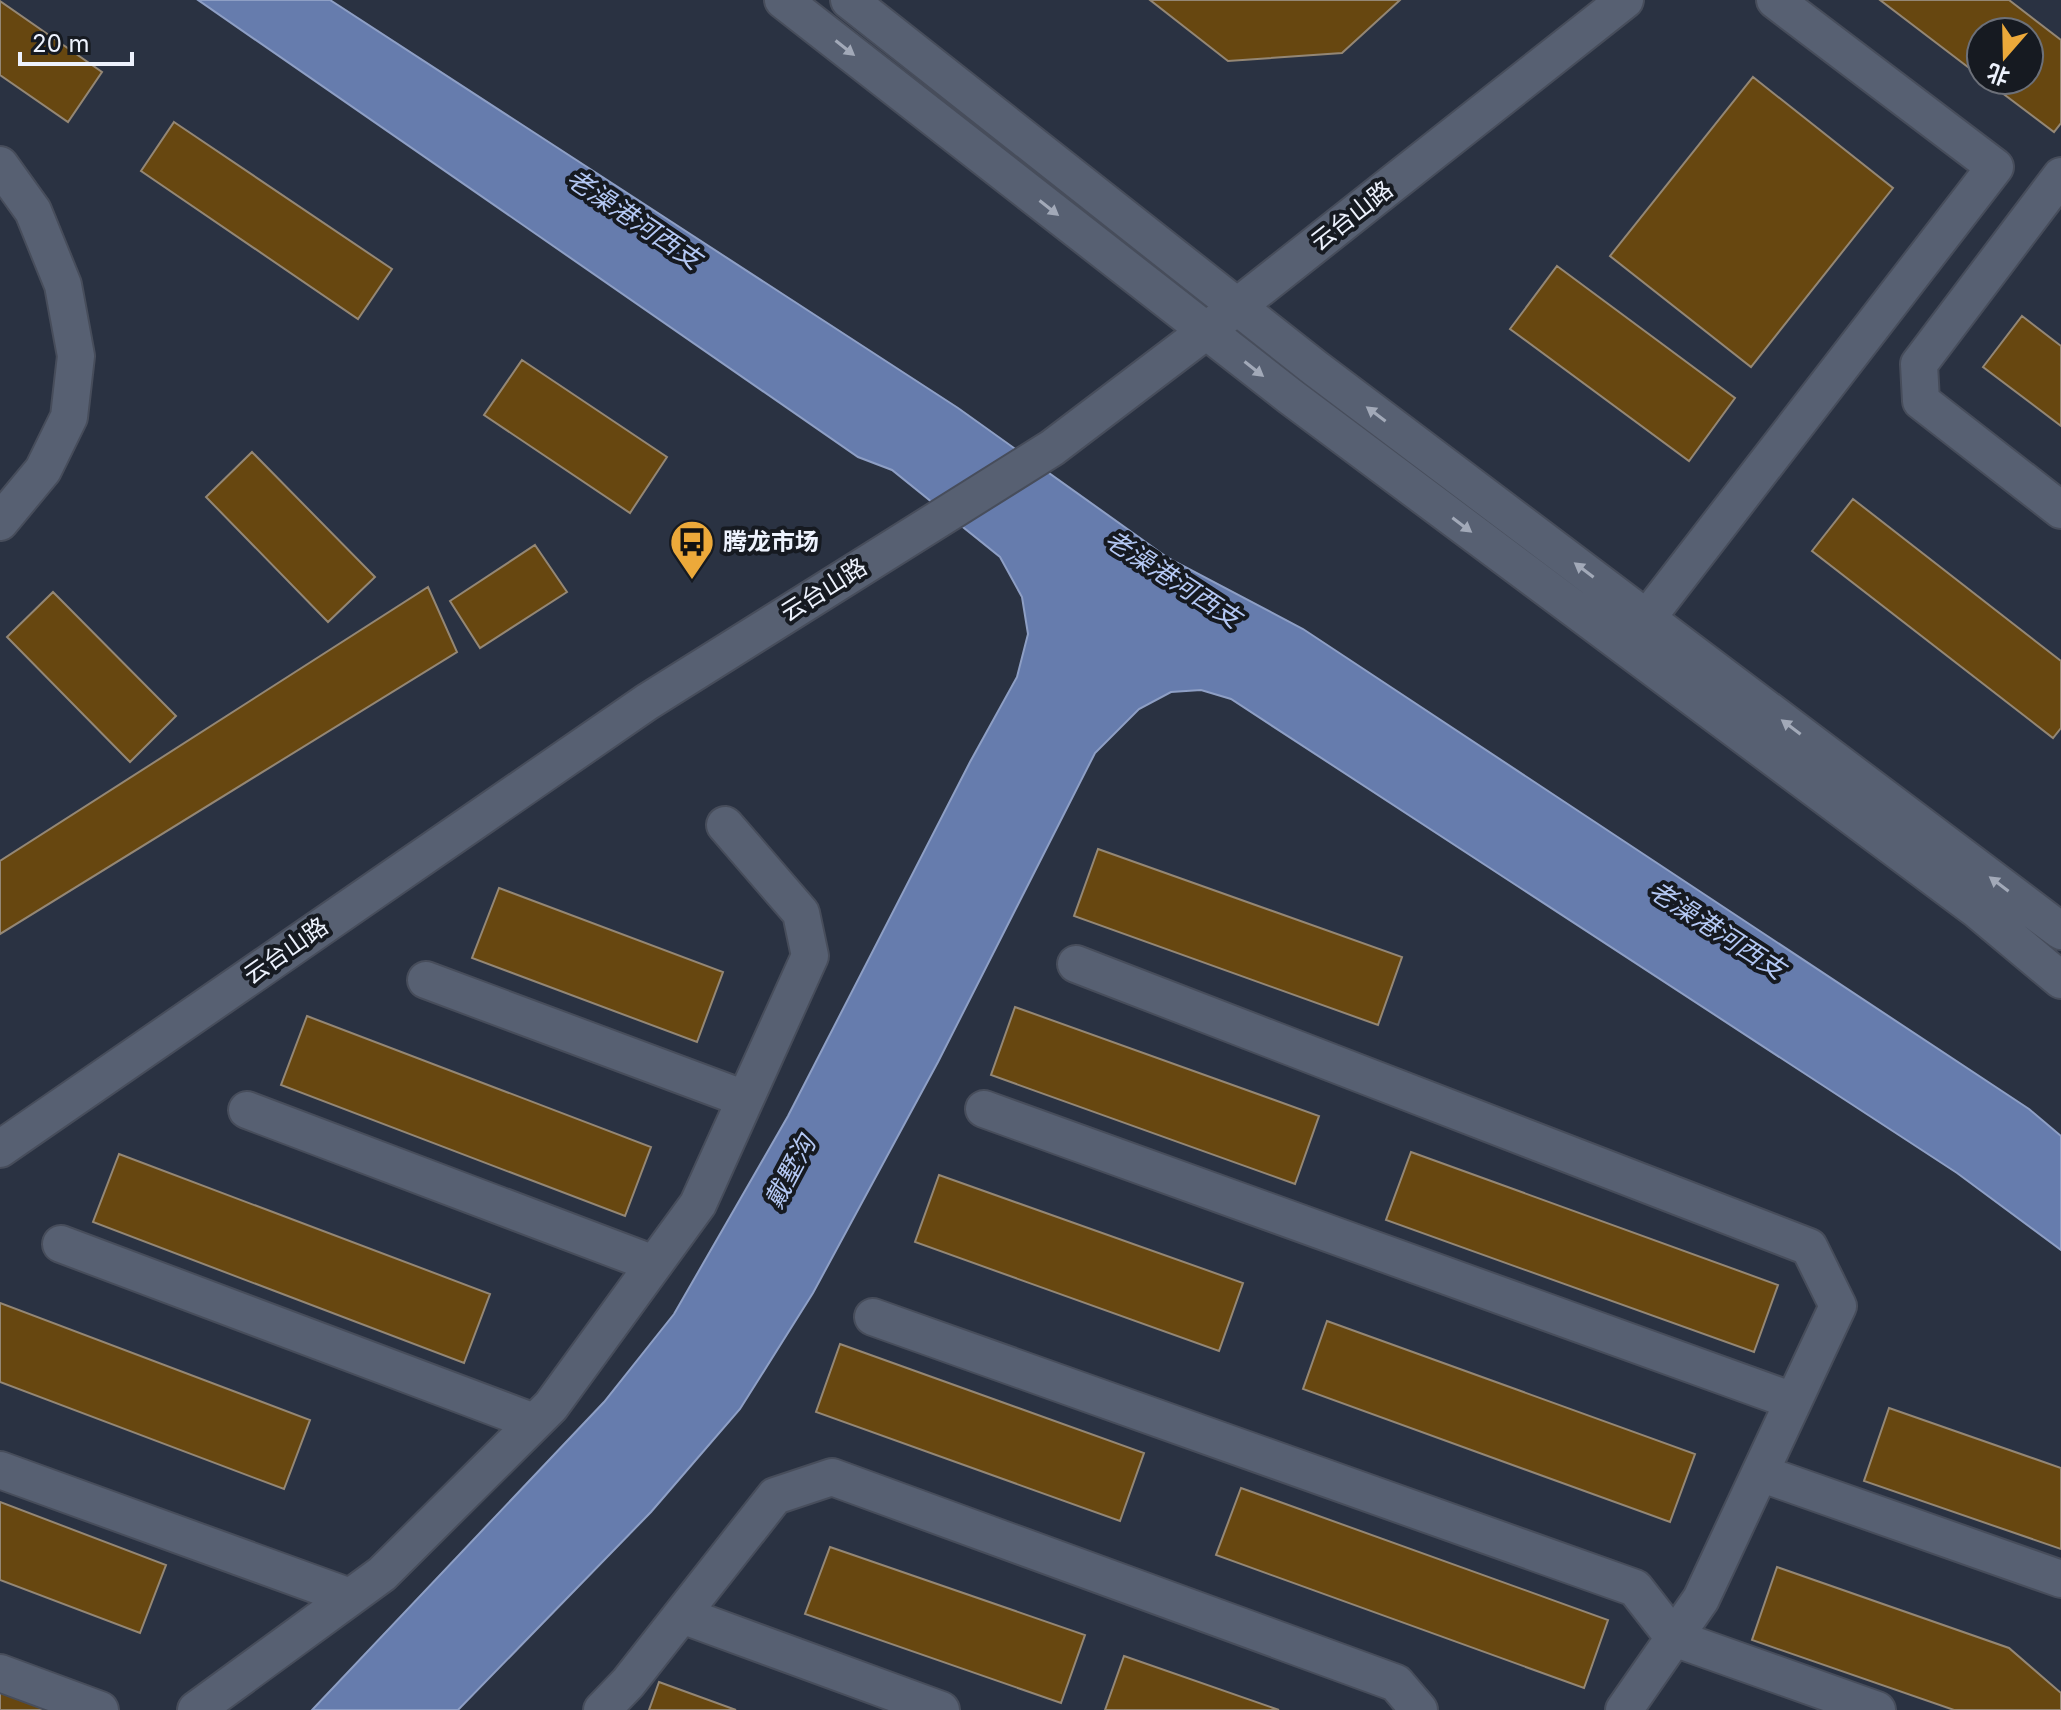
<svg xmlns="http://www.w3.org/2000/svg" width="2061" height="1710" font-family="Inter,'Noto Sans SC',sans-serif">
<style>
.water{fill:#667cad;stroke:#8e9fc5;stroke-width:2}
.building{fill:#674710;stroke:#948775;stroke-width:2}
.lines{fill:none;stroke-linecap:round;stroke-linejoin:round}
.minor-casing{stroke:#474d5b;stroke-width:40}
.minor{stroke:#576072;stroke-width:36}
.oneway{fill:#a2a9b8}
.labels{text-anchor:middle;stroke-width:8;stroke-linejoin:round;paint-order:stroke}
.street-label{font-size:24px;fill:#edf2fd;stroke:#161a21}
.poi-label{font-size:24px;font-weight:bold;fill:#edf2fd;stroke:#161a21;text-anchor:start}
.water-label{font-size:26px;font-style:italic;fill:#b4c8f4;stroke:#161a21}
</style>
<rect width="100%" height="100%" fill="#2a3242"/>
<path class="water" d="M 198,0 L 330,0 L 958,408 L 1168,558 L 1303,629 L 2029,1109 L 2061,1136 L 2061,1250 L 1957,1173 L 1231,699 L 1201,690 L 1171,692 L 1139,709 L 1095,753 L 938,1062 L 813,1293 L 740,1409 L 651,1512 L 458,1710 L 312,1710 L 604,1402 L 674,1314 L 788,1116 L 970,762 L 1017,677 L 1028,634 L 1022,597 L 1000,557 L 892,470 L 858,457 Z"/>
<path class="building" d="M 1150,0 L 1400,0 L 1342,53 L 1228,61 Z
M 1880,0 L 2009,0 L 2061,40 L 2061,123 L 2054,132 L 1985,80 L 2029,80 L 2029,32 L 1981,32 L 1981,77 Z
M 0,1 L 102,72 L 68,122 L 0,75 Z
M 1753,77 L 1893,188 L 1751,367 L 1610,256 Z
M 174,122 L 392,269 L 358,319 L 141,171 Z
M 1557,266 L 1735,398 L 1689,461 L 1510,329 Z
M 2022,316 L 2061,346 L 2061,426 L 1983,367 Z
M 522,360 L 667,457 L 630,513 L 484,415 Z
M 252,452 L 375,577 L 328,622 L 206,497 Z
M 1853,499 L 2061,661 L 2061,728 L 2053,738 L 1812,551 Z
M 535,545 L 567,592 L 480,648 L 450,601 Z
M 428,587 L 457,652 L 0,934 L 0,861 Z
M 53,592 L 176,716 L 130,762 L 7,637 Z
M 1098,849 L 1402,957 L 1378,1025 L 1074,916 Z
M 499,888 L 723,972 L 697,1042 L 472,958 Z
M 1015,1007 L 1319,1116 L 1295,1184 L 991,1075 Z
M 307,1016 L 651,1147 L 625,1216 L 281,1085 Z
M 1411,1152 L 1778,1285 L 1754,1352 L 1386,1220 Z
M 119,1154 L 490,1294 L 464,1363 L 93,1222 Z
M 939,1175 L 1243,1283 L 1219,1351 L 915,1242 Z
M 0,1303 L 310,1420 L 284,1489 L 0,1382 Z
M 1327,1321 L 1695,1454 L 1670,1522 L 1303,1389 Z
M 840,1344 L 1144,1453 L 1120,1521 L 816,1412 Z
M 1889,1408 L 2061,1468 L 2061,1549 L 1864,1481 Z
M 1241,1488 L 1608,1620 L 1584,1688 L 1216,1555 Z
M 0,1502 L 166,1565 L 140,1633 L 0,1580 Z
M 830,1547 L 1085,1635 L 1061,1703 L 805,1614 Z
M 1777,1567 L 2009,1648 L 2061,1693 L 2061,1710 L 1954,1710 L 1752,1640 Z
M 1124,1656 L 1279,1710 L 1105,1710 Z
M 0,1681 L 80,1710 L 0,1710 Z
M 659,1682 L 736,1710 L 649,1710 Z"/>
<g class="lines">
<g class="minor-casing">
<path id="minor" d="M 783,0 L 1291,397 L 1976,909 L 2061,980
M 849,0 L 1315,368 L 2061,931
M 0,165 L 33,211 L 63,285 L 76,356 L 69,417 L 43,470 L 0,522
M 2061,176 L 1919,364 L 1921,401 L 2061,510
M 1647,618 L 1995,167 L 1775,0
M 1076,964 L 1809,1247 L 1838,1306 L 1701,1599 L 1624,1710
M 426,980 L 745,1099
M 984,1109 L 1793,1401
M 247,1110 L 654,1264
M 0,1149 L 647,702 L 1052,448 L 1206,331 L 1625,0
M 61,1244 L 534,1422
M 873,1317 L 1635,1588 L 1674,1638 L 1877,1710
M 0,1470 L 350,1597
M 1760,1473 L 2061,1579
M 682,1615 L 941,1710
M 0,1673 L 100,1710
M 196,1710 L 382,1574 L 551,1406 L 698,1204 L 810,956 L 801,913 L 725,825
M 602,1710 L 628,1683 L 775,1496 L 832,1477 L 1396,1683 L 1419,1710"/>
</g>
<use href="#minor" class="minor"/>
</g>
<defs><path id="oneway-solid" d="M-6-.8H1V-3.2L6.5 0L1 3.2V.8H-6Z" transform="scale(2)"/></defs>
<g class="oneway">
<use href="#oneway-solid" transform="translate(845 48) rotate(38)"/>
<use href="#oneway-solid" transform="translate(1049 208) rotate(38)"/>
<use href="#oneway-solid" transform="translate(1254 369) rotate(38)"/>
<use href="#oneway-solid" transform="translate(1376 414) rotate(-143)"/>
<use href="#oneway-solid" transform="translate(1462 525) rotate(37)"/>
<use href="#oneway-solid" transform="translate(1584 570) rotate(-143)"/>
<use href="#oneway-solid" transform="translate(1791 727) rotate(-143)"/>
<use href="#oneway-solid" transform="translate(1999 884) rotate(-143)"/>
</g>
<defs>
<g id="bus-pin" transform="scale(2.3)"><path d="M0 17L-7.5 6A9.5 9.5 0 1 1 7.5 6Z" fill="#eca93a" stroke="#161a21"/><path d="M-5-6H5V4H4V6H2V4H-2V6H-4V4H-5ZM-3.5-4V0h7V-4ZM-3.5 1.2v1.5H-2V1.2ZM2 1.2v1.5H3.5V1.2Z" fill="#111"/></g>
</defs>
<g fill-rule="evenodd">
<use href="#bus-pin" x="692" y="542"/>
</g>
<g class="labels">
<g class="street-label">
<text transform="translate(1352 216) rotate(-38)" y="8">云台山路</text>
<text transform="translate(824 590) rotate(-32)" y="8">云台山路</text>
<text transform="translate(286 951) rotate(-35)" y="8">云台山路</text>
</g>
<g class="poi-label">
<text x="723" y="550">腾龙市场</text>
</g>
<g class="water-label">
<text transform="translate(634 219) rotate(34)" y="9">老澡港河西支</text>
<text transform="translate(1173 579) rotate(33)" y="9">老澡港河西支</text>
<text transform="translate(1717 930) rotate(33)" y="9">老澡港河西支</text>
<text transform="translate(790 1172) rotate(-62)" y="9">戴墅沟</text>
</g>
</g>
<g transform="translate(2005 56) rotate(200)"><circle r="38" fill="#161a21" stroke="#6c7079" stroke-width="2"/>
<path d="M0-6L14 30L0 20L-14 30Z" fill="#eca93a"/>
<text y="-12" font-size="22" font-weight="bold" text-anchor="middle" fill="#edf2fd">北</text>
</g>
<path d="M20 52v12h112v-12" fill="none" stroke="#edf2fd" stroke-width="4"/>
<text x="32" y="52" font-size="24" fill="#edf2fd" stroke="#161a21" stroke-width="6" paint-order="stroke">20 m</text>
</svg>
